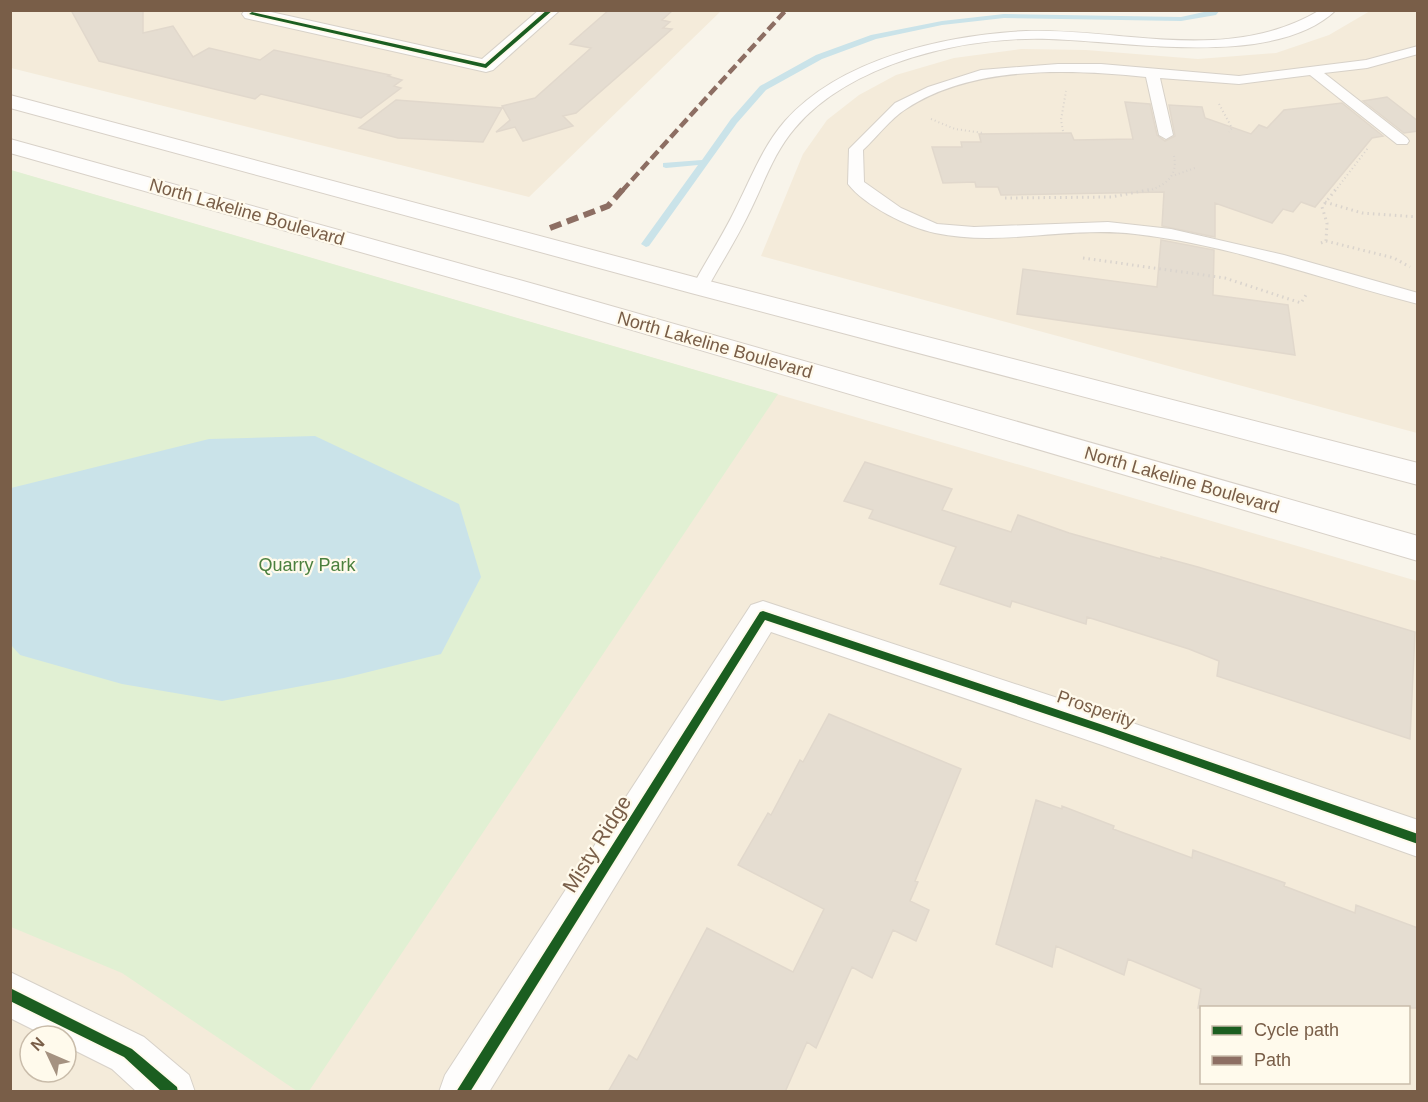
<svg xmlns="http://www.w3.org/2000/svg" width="1428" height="1102" font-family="Arial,sans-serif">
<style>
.residential{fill:#f4ebda;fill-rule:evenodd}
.green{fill:#e1f0d3}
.water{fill:#cae3e9}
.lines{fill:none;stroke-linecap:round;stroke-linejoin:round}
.stream{fill:#cae3e9;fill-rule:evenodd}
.building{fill:#e5ddd1;stroke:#e1d8cc;stroke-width:1.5}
.service-casing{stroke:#d7d1c8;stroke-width:2}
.minor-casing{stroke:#d7d1c8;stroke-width:2}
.secondary-casing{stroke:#d8d1c8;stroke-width:2}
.path-far1{stroke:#dad4cd;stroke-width:2;stroke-dasharray:1 3;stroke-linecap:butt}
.path{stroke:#dad4cd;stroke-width:3;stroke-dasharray:1.5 4;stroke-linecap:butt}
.service{fill:#fefdfc;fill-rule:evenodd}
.minor{fill:#fefdfc;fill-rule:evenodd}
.secondary{fill:#fefdfc;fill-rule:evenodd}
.quiet-far1{stroke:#8d6e63;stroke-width:4.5;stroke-dasharray:10 4.5;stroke-linecap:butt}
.quiet{stroke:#8d6e63;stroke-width:6;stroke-dasharray:12 6;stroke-linecap:butt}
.cycleway-casing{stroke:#fffaec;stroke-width:4}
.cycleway{fill:#1b5e20;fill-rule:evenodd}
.labels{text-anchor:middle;stroke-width:4.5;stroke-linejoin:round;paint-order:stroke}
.street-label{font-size:18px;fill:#795e48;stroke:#fffaec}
.park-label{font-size:18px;fill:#4b803e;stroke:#fffaec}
.near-street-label{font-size:21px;fill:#795e48;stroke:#fffaec}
</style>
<rect width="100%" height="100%" fill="#f8f4ea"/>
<path class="residential" d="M 11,11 L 721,11 L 529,197 L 11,68 Z
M 1370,11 L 1417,11 L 1417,433 L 761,256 L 803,154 L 827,120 L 859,95 L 896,75 L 954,58 L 1021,49 L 1086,50 L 1198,59 L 1276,53 L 1329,35 Z
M 10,170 L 1417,581 L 1417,1091 L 11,1091 ZM 1202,1008 L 1408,1008 L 1408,1082 L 1202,1082 ZM 30,1036 L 66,1036 L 66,1072 L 30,1072 Z"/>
<path class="green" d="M 11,170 L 778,394 L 309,1091 L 297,1091 L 122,973 L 11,927 Z"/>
<path class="water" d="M 315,436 L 459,504 L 481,577 L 441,654 L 344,678 L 222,701 L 122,684 L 20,655 L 11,645 L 11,488 L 209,439 Z"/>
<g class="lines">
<path class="stream" d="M 1213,10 L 1220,10 L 1216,15 L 1181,21 L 1004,18 L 942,25 L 876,39 L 822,59 L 766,90 L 737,123 L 649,246 L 646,247 L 641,244 L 698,165 L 666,168 L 663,167 L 663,163 L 702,160 L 731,119 L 760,86 L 816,55 L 871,35 L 942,21 L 1004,14 L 1181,17 Z"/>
</g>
<path class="building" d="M 71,10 L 143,10 L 143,33 L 173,26 L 193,57 L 209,48 L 260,60 L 274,50 L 390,75 L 388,76 L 402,80 L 394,86 L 401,88 L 361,118 L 261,94 L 255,99 L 99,61 Z
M 609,10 L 673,10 L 662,20 L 670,22 L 663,28 L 672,29 L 576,113 L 563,116 L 573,126 L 523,141 L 515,127 L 496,132 L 510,120 L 502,106 L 535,98 L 591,48 L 570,44 Z
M 1387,97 L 1418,121 L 1418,131 L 1404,133 L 1363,101 Z
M 396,100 L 502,108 L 483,142 L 398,138 L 359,128 Z
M 1125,102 L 1150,104 L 1157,135 L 1165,141 L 1175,136 L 1169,105 L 1202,107 L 1205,118 L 1251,134 L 1259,125 L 1267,128 L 1284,110 L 1342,103 L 1383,136 L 1372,138 L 1315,207 L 1301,202 L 1293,212 L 1283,209 L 1272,223 L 1215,203 L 1215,237 L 1162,226 L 1164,192 L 1001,195 L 998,187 L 976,187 L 975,182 L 943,183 L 932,147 L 962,147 L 961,142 L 981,142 L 979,134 L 1071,133 L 1074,140 L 1133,139 Z
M 1161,240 L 1214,250 L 1213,295 L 1288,305 L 1295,355 L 1017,314 L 1023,269 L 1157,287 Z
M 865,462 L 952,489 L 942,510 L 1011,532 L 1018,515 L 1069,533 L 1161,559 L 1161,557 L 1198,567 L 1415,632 L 1410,739 L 1217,676 L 1219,661 L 1189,649 L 1087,617 L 1086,624 L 1012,601 L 1010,607 L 940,584 L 956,547 L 869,518 L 873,510 L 844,501 Z
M 829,714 L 961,769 L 915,881 L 918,882 L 910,901 L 929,910 L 916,941 L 893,930 L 872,978 L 852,967 L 816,1048 L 807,1042 L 785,1092 L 608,1092 L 629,1055 L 637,1060 L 707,928 L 793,972 L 824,909 L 738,865 L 768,813 L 771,815 L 800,760 L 803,762 Z
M 1036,800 L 1062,809 L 1062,806 L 1114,826 L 1113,829 L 1192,858 L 1193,850 L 1285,883 L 1284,886 L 1355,913 L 1356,905 L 1418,928 L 1418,1008 L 1198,1008 L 1201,989 L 1128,959 L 1124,975 L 1056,946 L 1052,967 L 996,944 Z"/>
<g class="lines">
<g class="service-casing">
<path id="service" d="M 1320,10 L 1336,10 C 1275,69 1126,41 1049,39 C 966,36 851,62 795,128 C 775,151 765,180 752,207 C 739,235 723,260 708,287 L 700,292 L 692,287 C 706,261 723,235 736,208 C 751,178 763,146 785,121 C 841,58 946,35 1026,31 C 1061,30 1096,34 1131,37 C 1196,43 1262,45 1320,10 Z
M 1418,46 L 1418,54 L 1367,68 L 1324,73 L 1407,138 L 1409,141 L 1407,144 L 1397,144 L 1310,75 L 1239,84 L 1160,78 L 1173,135 L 1166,139 L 1159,135 L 1146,77 C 1070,69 972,65 906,109 C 890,119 877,137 863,150 L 864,182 L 901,208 L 937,224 L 974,227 L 1108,222 L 1171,229 L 1284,255 L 1418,293 L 1418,304 C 1323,280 1232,245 1135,234 C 1069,226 1000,247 935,233 C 908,227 865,206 848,184 L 849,149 L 895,103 L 928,87 L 981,70 L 1058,64 L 1101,64 L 1239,76 L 1366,60 Z"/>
</g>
<g class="minor-casing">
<path id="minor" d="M 245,10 L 262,10 L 482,59 L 539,10 L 560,10 L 493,70 L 486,72 L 245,18 L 242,14 Z
M 763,601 L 1103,713 L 1418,820 L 1418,857 L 1102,745 L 771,632 L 489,1092 L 439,1092 L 445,1075 L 751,605 Z
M 10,972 L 144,1037 L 189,1075 L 195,1092 L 137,1092 L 112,1069 L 66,1046 L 66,1036 L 46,1036 L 10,1018 Z"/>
</g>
<g class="secondary-casing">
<path id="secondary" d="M 10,95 L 709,281 L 1418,463 L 1418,485 L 691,293 L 10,108 Z
M 10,139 L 541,286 L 1418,536 L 1418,561 L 523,298 L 10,153 Z"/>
</g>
<path class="path-far1" d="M 1219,104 L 1232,128 L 1229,132
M 931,119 L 955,129 L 983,133
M 1063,131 L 1061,120 L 1066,91
M 1175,175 L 1195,168
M 1148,191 C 1166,185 1178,176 1174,156
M 1335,191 L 1368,148"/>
<path class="path" d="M 1005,198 L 1111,197 L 1153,189
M 1325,202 L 1362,213 L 1418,217
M 1326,241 L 1394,258 L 1410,267
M 1321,243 L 1326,241 L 1327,223 L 1322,207 L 1336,189
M 1083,258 L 1225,278 L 1301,303 L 1306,295"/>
<use href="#service" class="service"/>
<use href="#minor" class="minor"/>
<use href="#secondary" class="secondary"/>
<path class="quiet-far1" d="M 622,191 L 786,10"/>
<path class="quiet" d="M 550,228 L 608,206 L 623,189"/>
<g class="cycleway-casing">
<path id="cycleway" d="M 547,10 L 553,10 L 486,68 L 249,14 L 252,12 L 485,64 Z
M 763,611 L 1103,725 L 1418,834 L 1418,844 L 1103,733 L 765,620 L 470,1092 L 456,1092 L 760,612 Z
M 10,988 L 132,1049 L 177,1087 L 178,1092 L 162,1092 L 124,1057 L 10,1001 Z"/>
</g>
<use href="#cycleway" class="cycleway"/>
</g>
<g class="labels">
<g class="street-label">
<text transform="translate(247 212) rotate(16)" y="6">North Lakeline Boulevard</text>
<text transform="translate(715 345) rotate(16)" y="6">North Lakeline Boulevard</text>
<text transform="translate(1182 480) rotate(16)" y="6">North Lakeline Boulevard</text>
<text transform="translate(1096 709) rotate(19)" y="6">Prosperity</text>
</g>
<g class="park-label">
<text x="307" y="571">Quarry Park</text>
</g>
<g class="near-street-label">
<text transform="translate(597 844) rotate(-58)" y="7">Misty Ridge</text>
</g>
</g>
<rect width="1428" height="1102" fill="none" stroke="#795e48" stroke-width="24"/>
<rect x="1200" y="1006" width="210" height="78" fill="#fffaec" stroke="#c9bcaa" stroke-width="1.5"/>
<rect x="1212" y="1026" width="30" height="9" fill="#1b5e20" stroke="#c9bcaa" stroke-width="1.5"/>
<text x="1254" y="1036" font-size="18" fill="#795e48">Cycle path</text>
<rect x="1212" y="1056" width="30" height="9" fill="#8d6e63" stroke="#c9bcaa" stroke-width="1.5"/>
<text x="1254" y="1066" font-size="18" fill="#795e48">Path</text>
<g transform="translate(48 1054) rotate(314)"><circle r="28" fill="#fffaec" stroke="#c9bcaa" stroke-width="1.5"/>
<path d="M0-4.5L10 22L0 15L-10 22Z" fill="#a59281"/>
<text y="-9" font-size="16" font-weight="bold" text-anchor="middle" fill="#795e48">N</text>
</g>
</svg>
